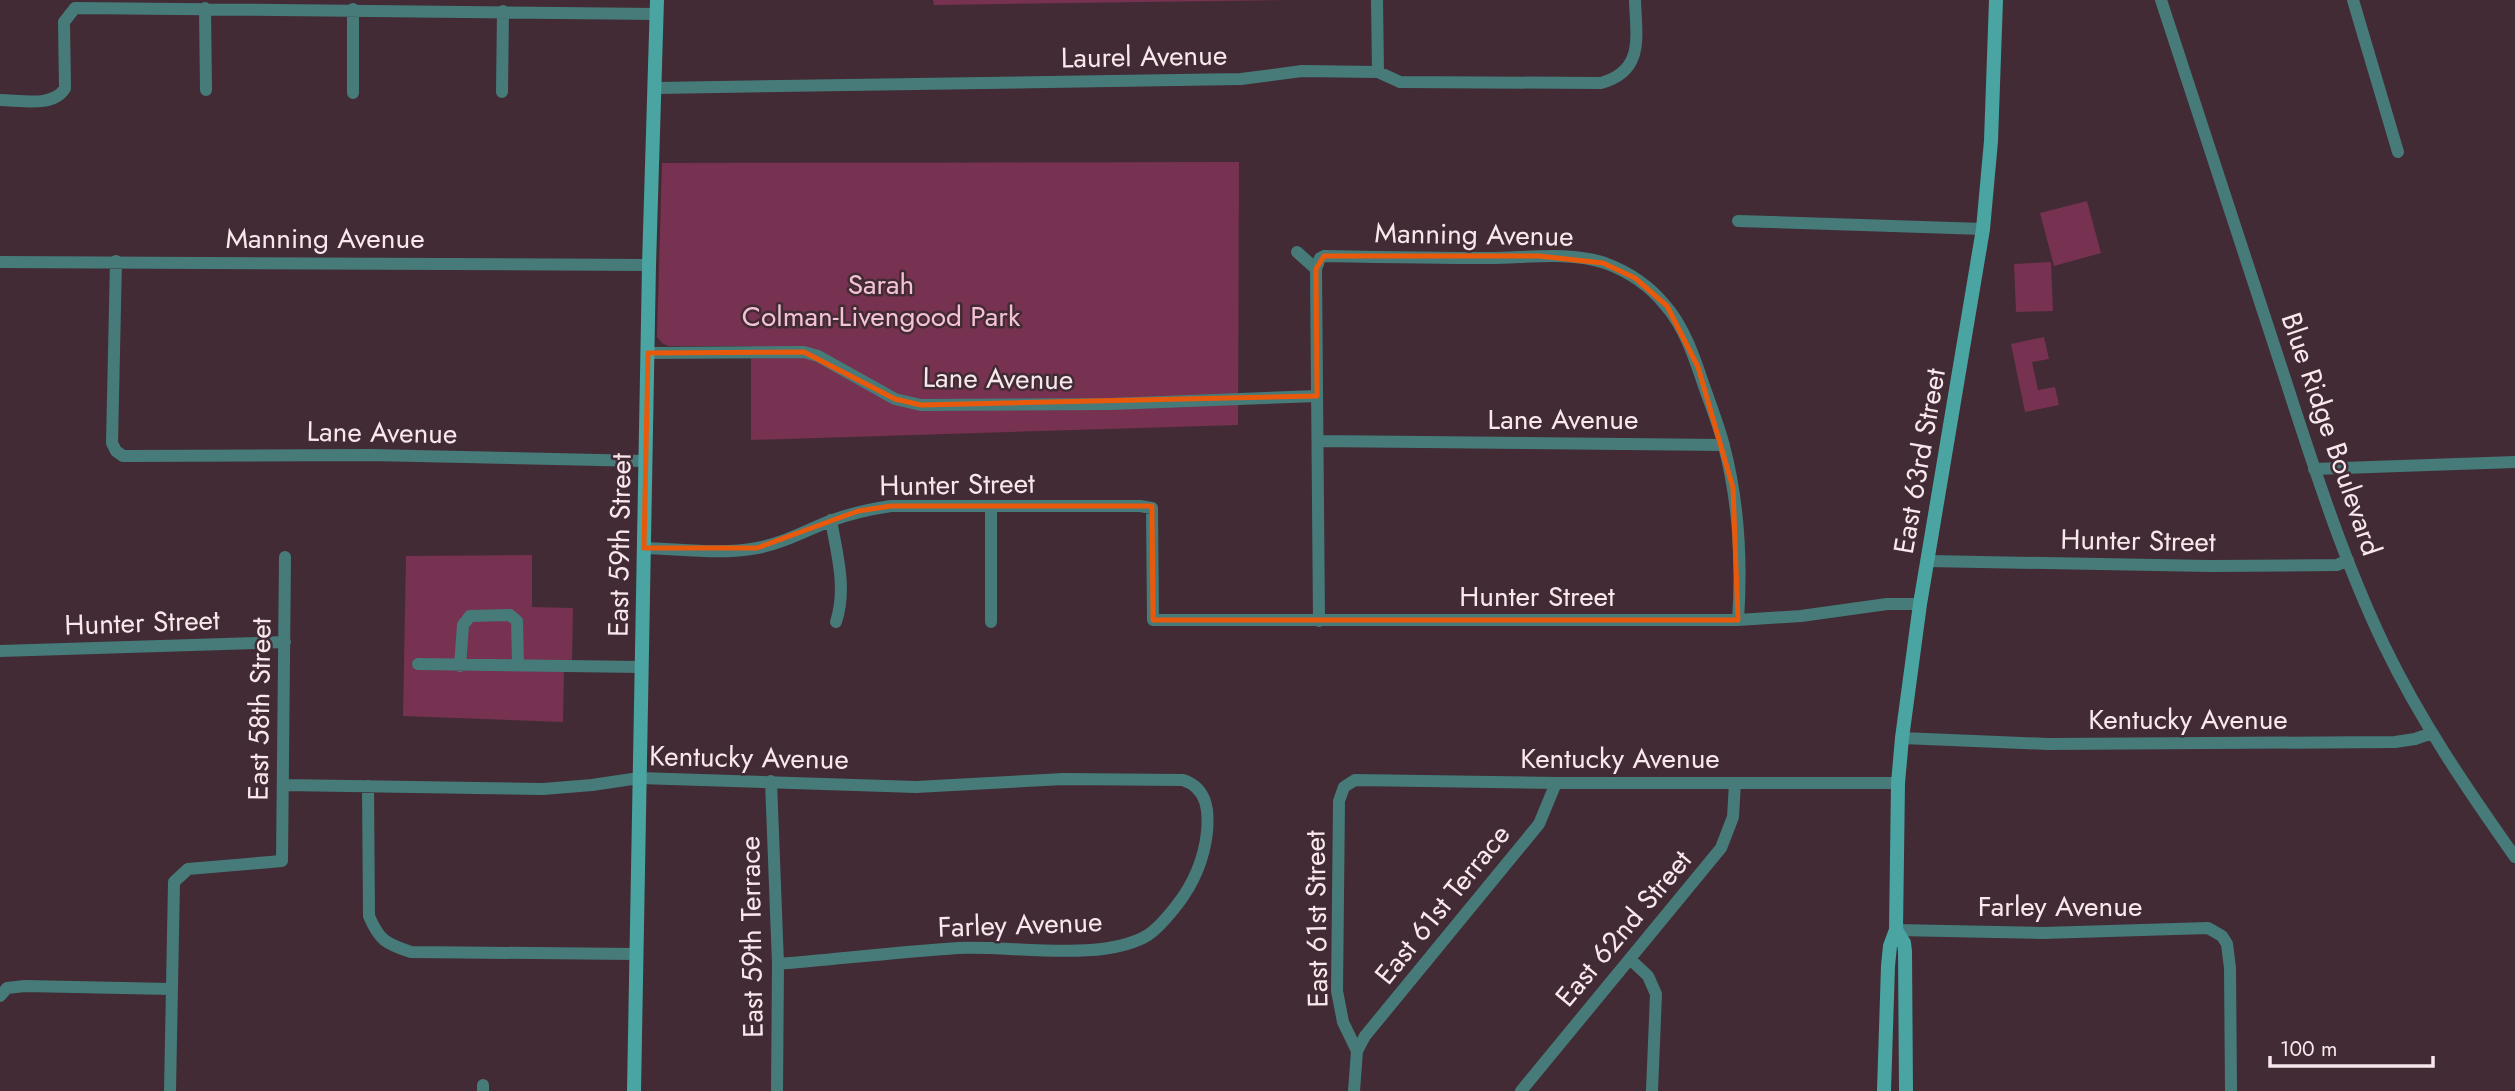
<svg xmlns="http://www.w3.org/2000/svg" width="2515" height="1091" font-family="Jost,sans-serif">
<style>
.green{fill:#763250}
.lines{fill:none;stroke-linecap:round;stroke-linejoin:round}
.street{stroke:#467b7a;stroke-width:12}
.secondary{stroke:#49a4a2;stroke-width:14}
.marked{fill:none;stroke:#e8590c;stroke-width:5;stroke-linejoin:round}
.labels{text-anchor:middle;stroke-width:5;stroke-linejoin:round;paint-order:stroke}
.street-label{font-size:28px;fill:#f8e8ed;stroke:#422b34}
.park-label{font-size:28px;fill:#f5c2d5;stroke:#422b34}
</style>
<rect width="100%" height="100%" fill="#422b34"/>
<path class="green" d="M 933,0 L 1290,0 L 934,5 Z
M 1239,162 L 1238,425 L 751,440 L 751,346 L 668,346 L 662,343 L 657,337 L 662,163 Z
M 2087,201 L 2101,253 L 2054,266 L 2040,213 Z
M 2051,262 L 2053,311 L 2016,312 L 2014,264 Z
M 2044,337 L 2049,359 L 2032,362 L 2038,390 L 2055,387 L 2059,405 L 2025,412 L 2011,344 Z
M 532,555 L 532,607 L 573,608 L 572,660 L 564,672 L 563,722 L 403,716 L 406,556 Z"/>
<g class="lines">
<path class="street" d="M 1377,0 L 1378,72
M 2161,0 C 2201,119 2240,238 2278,357 C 2310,455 2340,553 2384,645 C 2420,720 2467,789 2515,857
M 2353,0 L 2398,152
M 205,8 L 206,90
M 353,9 L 353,93
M 656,88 L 1241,79 L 1302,71 L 1378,72 L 1400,82 L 1601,83 C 1645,71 1636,36 1635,0
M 502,92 L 503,11
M 0,100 C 20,100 54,108 65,88 L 64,22 L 75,8 L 657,14
M 1738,221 L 1983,229
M 1297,252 L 1316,269 L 1319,621
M 116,261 L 112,443 L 116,451 L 123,456 L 370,455 L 645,461
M 0,262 L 649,265
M 1316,269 L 1320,258 L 1324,256 C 1379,257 1434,258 1489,258 C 1527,258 1568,251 1605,263 C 1629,272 1649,285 1665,305 C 1684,326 1695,359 1704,386 C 1711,406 1719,426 1724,446 C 1739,503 1742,561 1738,620
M 648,353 L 804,352 L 818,356 L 895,399 L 921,405 L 1111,404 L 1317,396
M 1318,441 L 1724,445
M 2314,469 L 2515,462
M 991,507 L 991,622
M 831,520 C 837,555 847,588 836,622
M 644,548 C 681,549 721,555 757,548 C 785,543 808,529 833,520 C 852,513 871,509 891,506 L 1140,506 L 1152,508 L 1153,620 L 1738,620 L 1801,616 L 1887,604 L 1920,604
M 1927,561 L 2210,566 L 2337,565 L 2348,560
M 0,651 L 285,642
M 418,664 L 642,667
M 460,666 L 463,625 L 470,616 L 510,615 L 517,621 L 518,664
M 1902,738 L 2048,744 L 2395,742 L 2415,739 L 2432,733
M 771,781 L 778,964 L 777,1091
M 284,785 L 543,789 L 592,785 L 639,778 L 916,787 L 1064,779 L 1183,780 C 1207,788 1209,810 1207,832 C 1204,860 1194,883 1177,905 C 1168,916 1160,927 1148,935 C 1102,963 1011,945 958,948 C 898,952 838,959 778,964
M 368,786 L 369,916 C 379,940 386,944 411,952 L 635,954
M 1896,930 L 2043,933 L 2208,928 L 2222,936 L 2227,944 L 2230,968 L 2231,1091
M 1630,959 L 1648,976 L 1656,994 L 1652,1091
M 0,996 L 7,988 L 25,986 L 171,989
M 1357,1051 L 1365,1036 L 1539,824 L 1556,783
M 483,1085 L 483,1091
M 170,1091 L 174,882 L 188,869 L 282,861 L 285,557
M 1354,1091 L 1357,1051 L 1343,1022 L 1337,991 L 1339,801 L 1344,787 L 1355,780 L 1556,783 L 1898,783
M 1521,1091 L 1721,848 L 1733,817 L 1735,783"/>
<path class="secondary" d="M 1896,930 L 1904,943 L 1905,951 L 1906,1091
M 634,1091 L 649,265 L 657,0
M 1884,1091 L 1888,966 L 1890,946 L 1896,930 L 1898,783 L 1902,738 L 1920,604 L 1983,229 L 1991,141 L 1996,0"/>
</g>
<path class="marked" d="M 1324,256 L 1539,256 L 1603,263 L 1635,278 L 1667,306 L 1698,367 L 1733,488 L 1738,620 L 1153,620 L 1152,506 L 891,506 L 858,511 L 757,548 L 644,548 L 648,353 L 804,352 L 895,399 L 921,405 L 1317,396 L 1316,269 Z"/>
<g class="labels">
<g class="street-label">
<text transform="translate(1144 56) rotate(-1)" y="10">Laurel Avenue</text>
<text transform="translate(1474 234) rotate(1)" y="10">Manning Avenue</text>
<text x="325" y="248">Manning Avenue</text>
<text transform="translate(998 378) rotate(1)" y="10">Lane Avenue</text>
<text x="1563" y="429">Lane Avenue</text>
<text transform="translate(382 432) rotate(1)" y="10">Lane Avenue</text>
<text transform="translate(2332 434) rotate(71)" y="10">Blue Ridge Boulevard</text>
<text transform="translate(1919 461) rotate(-80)" y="10">East 63rd Street</text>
<text transform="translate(957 484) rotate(-1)" y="10">Hunter Street</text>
<text transform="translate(2138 540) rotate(1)" y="10">Hunter Street</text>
<text transform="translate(619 545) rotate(-89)" y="10">East 59th Street</text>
<text x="1537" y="606">Hunter Street</text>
<text transform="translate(142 622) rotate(-2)" y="10">Hunter Street</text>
<text transform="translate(259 709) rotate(-89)" y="10">East 58th Street</text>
<text x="2188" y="729">Kentucky Avenue</text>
<text transform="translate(749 757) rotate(1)" y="10">Kentucky Avenue</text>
<text x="1620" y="768">Kentucky Avenue</text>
<text transform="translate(1442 904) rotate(-51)" y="10">East 61st Terrace</text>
<text x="2060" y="916">Farley Avenue</text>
<text transform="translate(1316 919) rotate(-91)" y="10">East 61st Street</text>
<text transform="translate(1020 924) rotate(-2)" y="10">Farley Avenue</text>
<text transform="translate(1623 928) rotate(-50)" y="10">East 62nd Street</text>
<text transform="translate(751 937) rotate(-91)" y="10">East 59th Terrace</text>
</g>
<g class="park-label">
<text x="881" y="294">Sarah<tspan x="881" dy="32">Colman-Livengood Park</tspan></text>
</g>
</g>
<path d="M2270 1056v10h163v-10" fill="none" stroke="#f8e8ed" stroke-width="3.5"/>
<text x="2280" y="1056" font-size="21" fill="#f8e8ed" stroke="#422b34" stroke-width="5" paint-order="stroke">100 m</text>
</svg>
